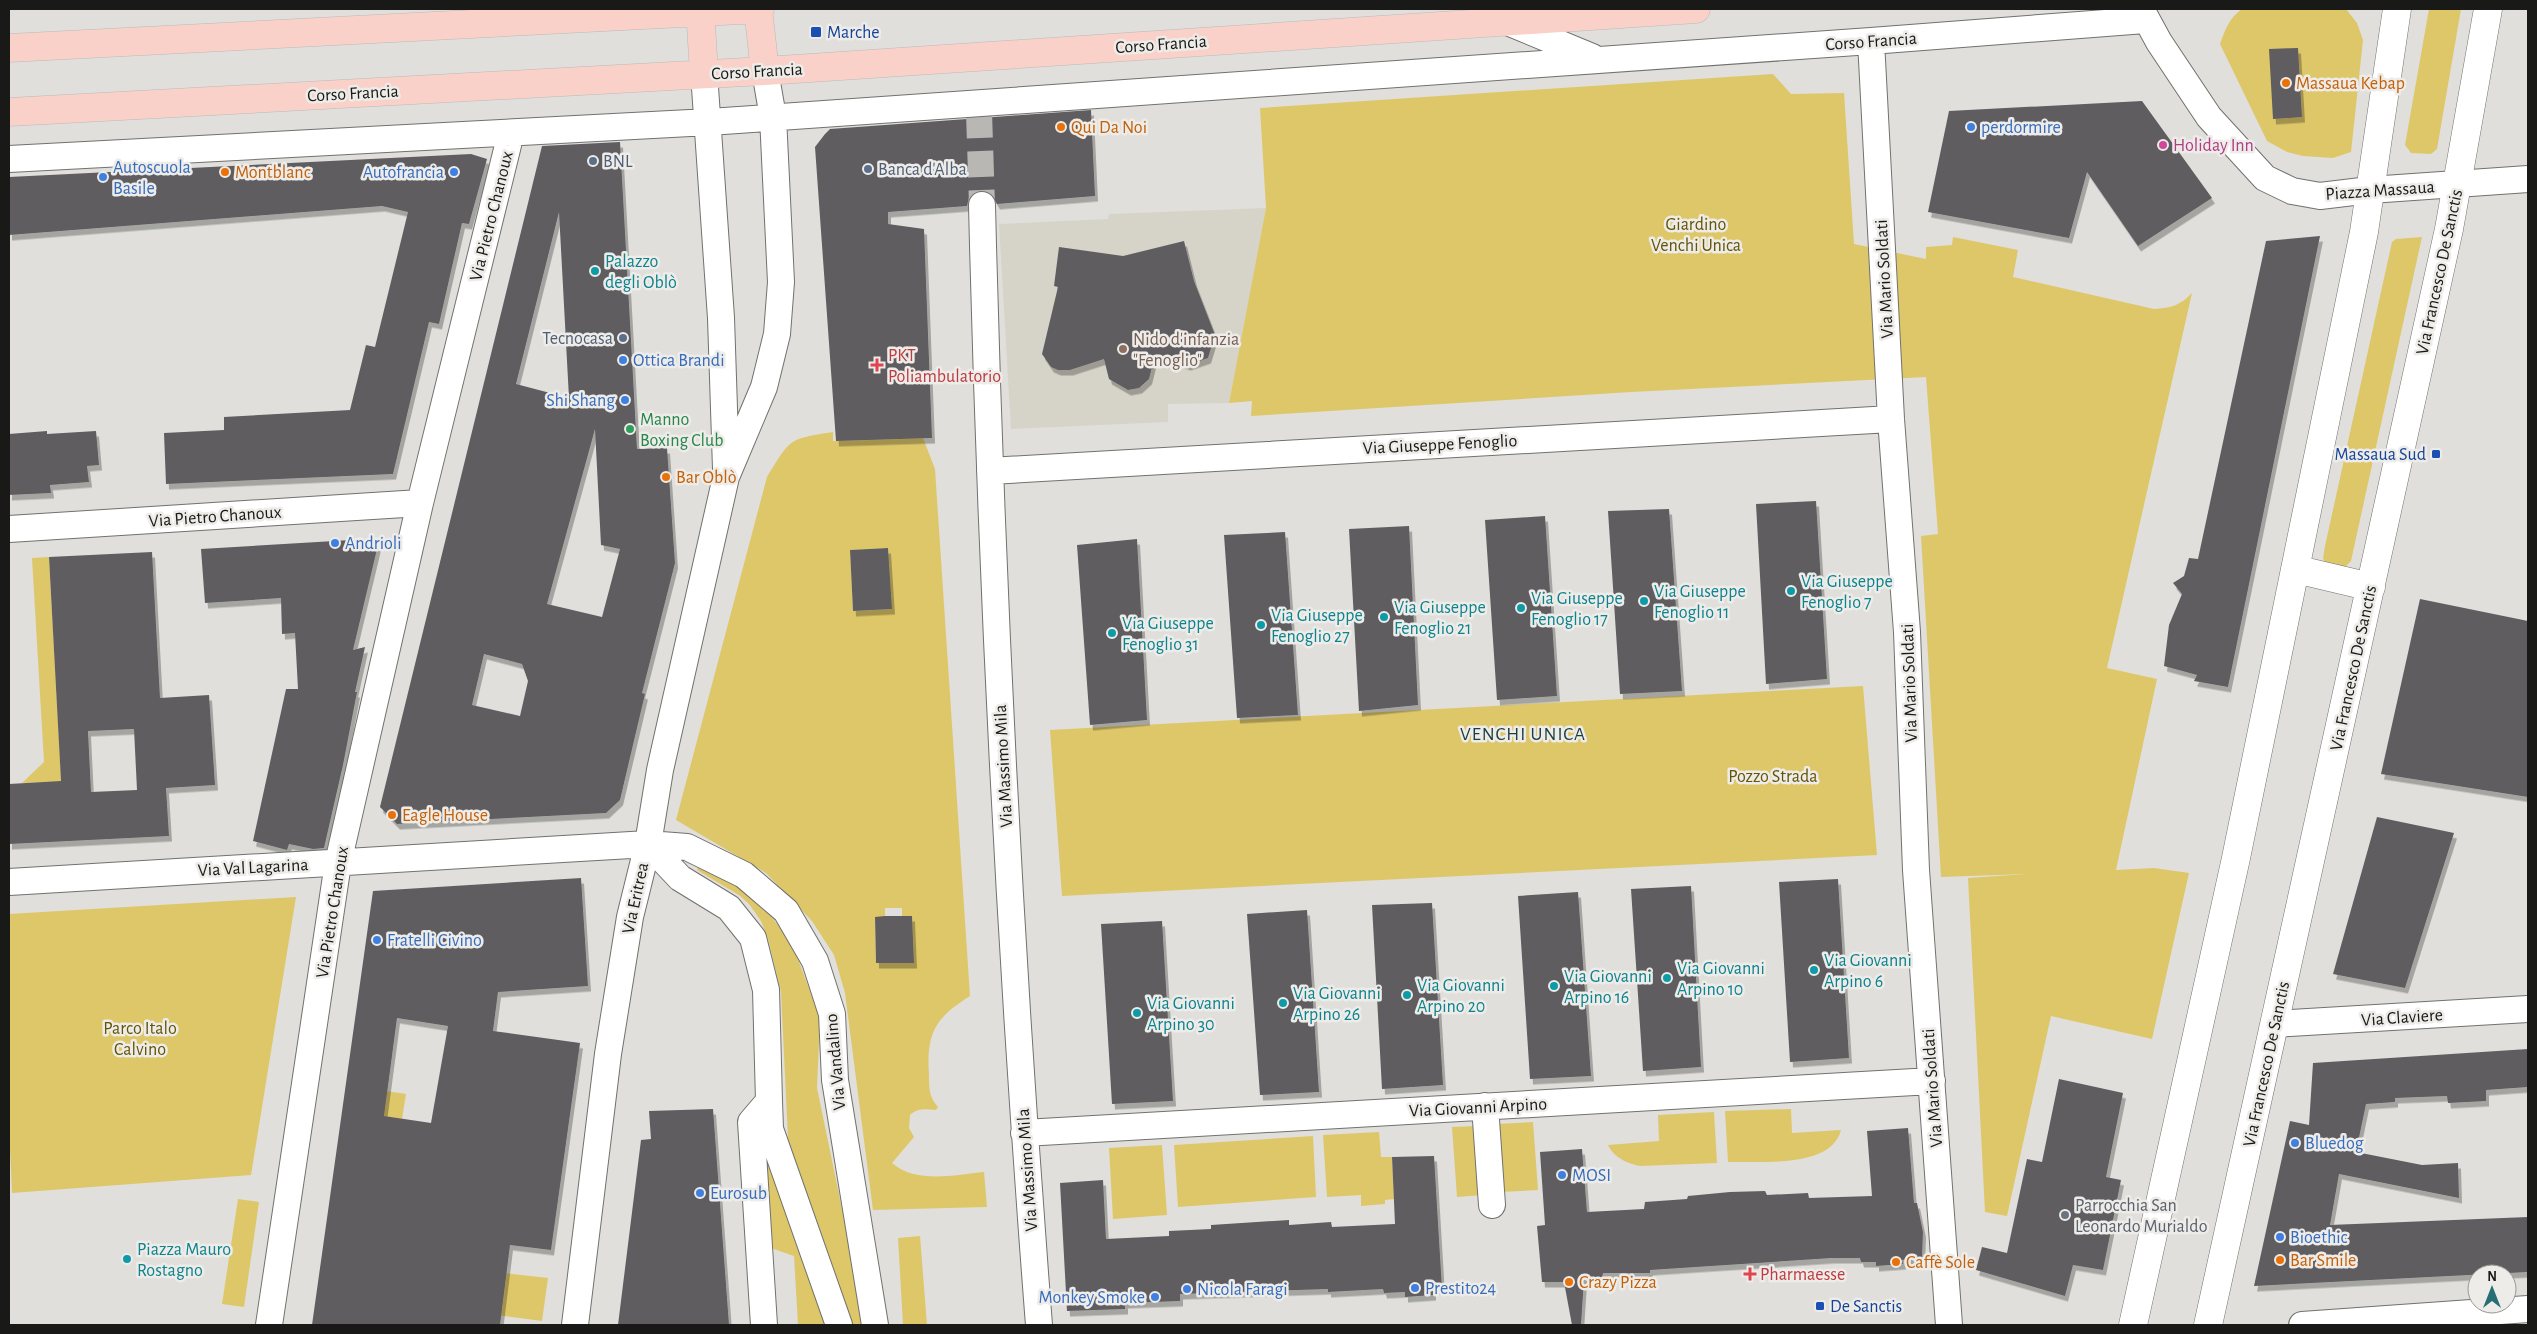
<svg xmlns="http://www.w3.org/2000/svg" width="2537" height="1334" font-family="'Alegreya Sans',sans-serif">
<style>
.built{fill:#d6d4c8}
.green{fill:#dec769;fill-rule:evenodd}
.building{fill:#5f5d60;fill-rule:evenodd;filter:url(#shadow)}
.lines{fill:none;stroke-linecap:round;stroke-linejoin:round}
.street-tunnel{stroke:#b8b7b4;stroke-width:26;stroke-dasharray:26 13;stroke-linecap:butt}
.street-casing{stroke:#71716d;stroke-width:28}
.secondary-casing{stroke:#71716d;stroke-width:29}
.primary-casing{stroke:#babab9;stroke-width:29}
.street{stroke:#fff;stroke-width:26}
.secondary{stroke:#fff;stroke-width:28}
.primary{stroke:#fad1c9;stroke-width:28}
.transit-dot{fill:#1a4fb4;stroke:#edece8;stroke-width:2}
.food-dot{fill:#e8710a;stroke:#edece8;stroke-width:2}
.shop-dot{fill:#3f7fe0;stroke:#edece8;stroke-width:2}
.hotel-dot{fill:#d1479c;stroke:#edece8;stroke-width:2}
.service-dot{fill:#5c6f8a;stroke:#edece8;stroke-width:2}
.culture-dot{fill:#0f9aa8;stroke:#edece8;stroke-width:2}
.education-dot{fill:#8d6e63;stroke:#edece8;stroke-width:2}
.health-dot{fill:#e0444e;stroke:#edece8;stroke-width:2}
.leisure-dot{fill:#2e9e5b;stroke:#edece8;stroke-width:2}
.worship-dot{fill:#6b7280;stroke:#edece8;stroke-width:2}
.labels{text-anchor:middle;stroke-width:5;stroke-linejoin:round;paint-order:stroke}
.transit-label{font-size:18px;fill:#164399;stroke:#edece8;text-anchor:start}
.street-label{font-size:18px;fill:#191917;stroke:#edece8}
.food-label{font-size:18px;fill:#c56008;stroke:#edece8;text-anchor:start}
.shop-label{font-size:18px;fill:#366cbe;stroke:#edece8;text-anchor:start}
.hotel-label{font-size:18px;fill:#b23c85;stroke:#edece8;text-anchor:start}
.service-label{font-size:18px;fill:#4e5e75;stroke:#edece8;text-anchor:start}
.park-label{font-size:18px;fill:#645407;stroke:#edece8}
.culture-label{font-size:18px;fill:#0d838f;stroke:#edece8;text-anchor:start}
.education-label{font-size:18px;fill:#785e54;stroke:#edece8;text-anchor:start}
.health-label{font-size:18px;fill:#be3a42;stroke:#edece8;text-anchor:start}
.leisure-label{font-size:18px;fill:#27864d;stroke:#edece8;text-anchor:start}
.worship-label{font-size:18px;fill:#5b616d;stroke:#edece8;text-anchor:start}
.neighbourhood-label{font-size:19px;letter-spacing:1px;fill:#1b3d40;stroke:#edece8}
</style>
<defs>
<filter id="shadow"><feDropShadow dx="3" dy="5.5" stdDeviation="0" flood-color="#0004"/></filter>
</defs>
<rect width="100%" height="100%" fill="#e0dfdb"/>
<path class="built" d="M 1266,208 L 1229,403 L 1168,404 L 1168,422 L 1011,429 L 999,224 L 1108,219 L 1109,214 Z"/>
<path class="green" d="M 2242,9 L 2346,9 L 2357,23 L 2363,40 L 2351,152 L 2333,158 L 2303,156 L 2287,152 L 2267,141 L 2220,44 C 2225,30 2229,18 2242,9 Z
M 2429,9 L 2461,9 L 2437,149 L 2431,154 L 2411,153 L 2405,145 Z
M 1773,74 L 1791,94 L 1844,93 L 1854,244 L 1926,259 L 1926,247 L 1952,245 L 1953,237 L 2018,250 L 2013,277 L 2154,309 C 2171,308 2181,305 2192,293 L 2107,668 L 2157,679 L 2116,870 L 2154,868 L 2189,873 L 2152,1039 L 2051,1016 L 2007,1216 L 1985,1212 L 1968,878 L 2027,874 L 1941,877 L 1921,536 L 1938,534 L 1926,377 L 1631,392 L 1251,416 L 1252,401 L 1229,403 L 1266,208 L 1260,108 Z
M 2422,237 L 2351,561 L 2343,569 L 2325,563 L 2323,558 L 2325,546 L 2392,242 L 2396,239 Z
M 833,432 L 833,441 L 923,438 L 935,469 L 970,996 C 935,1018 926,1033 929,1075 C 929,1088 929,1097 938,1107 L 936,1110 C 926,1109 917,1108 910,1115 L 909,1128 L 914,1137 L 892,1163 C 916,1184 955,1175 984,1172 L 987,1207 L 873,1210 L 845,993 L 834,955 L 812,921 L 766,873 L 676,820 L 767,477 C 791,439 787,439 833,432 ZM 888,548 L 891,609 L 853,611 L 850,550 ZM 885,908 L 902,908 L 902,916 L 912,916 L 913,963 L 876,963 L 875,917 L 885,917 Z
M 49,557 L 62,796 L 49,797 L 48,782 L 22,783 L 44,762 L 32,558 Z
M 1863,686 L 1877,855 L 1062,896 L 1050,730 Z
M 699,864 L 724,876 L 767,911 L 792,943 L 820,1018 L 817,1088 L 866,1325 L 853,1325 L 806,1200 L 788,1139 L 781,992 L 768,939 L 761,921 L 749,904 L 739,895 L 697,870 Z
M 296,897 L 251,1175 L 12,1193 L 9,1125 L 9,914 Z
M 346,1085 L 406,1094 L 402,1119 L 343,1110 Z
M 1791,1109 L 1792,1133 L 1841,1130 C 1831,1169 1760,1161 1728,1162 L 1725,1111 Z
M 1714,1112 L 1717,1163 L 1640,1166 C 1628,1164 1613,1157 1608,1145 L 1659,1141 L 1658,1115 Z
M 1533,1122 L 1538,1190 L 1501,1192 L 1497,1124 Z
M 1476,1126 L 1482,1195 L 1457,1197 L 1452,1127 Z
M 1379,1132 L 1381,1157 L 1392,1157 L 1394,1199 L 1385,1200 L 1385,1204 L 1361,1206 L 1361,1195 L 1327,1197 L 1323,1135 Z
M 1313,1136 L 1316,1197 L 1178,1207 L 1174,1145 Z
M 1162,1145 L 1167,1215 L 1113,1219 L 1109,1148 Z
M 765,1150 L 830,1325 L 798,1325 L 794,1256 L 771,1248 Z
M 238,1199 L 259,1202 L 244,1307 L 222,1304 Z
M 920,1236 L 927,1325 L 903,1325 L 898,1238 Z
M 426,1264 L 548,1278 L 542,1321 L 356,1297 Z"/>
<path class="building" d="M 2298,48 L 2302,117 L 2273,119 L 2269,49 Z
M 2142,101 L 2212,198 L 2138,246 L 2087,172 L 2069,238 L 1928,212 L 1949,111 Z
M 1091,110 L 1095,196 L 997,204 L 990,192 L 981,190 L 969,197 L 967,206 L 888,212 L 888,224 L 924,229 L 932,438 L 836,441 L 815,147 L 825,134 L 830,129 Z
M 620,142 L 637,449 L 667,448 L 675,563 L 642,693 L 645,694 L 620,800 L 606,813 L 397,824 L 380,807 L 542,146 ZM 559,212 L 569,398 L 516,384 ZM 595,429 L 601,545 L 620,549 L 602,617 L 547,604 ZM 484,654 L 522,664 L 528,681 L 520,716 L 472,705 Z
M 471,154 L 487,159 L 469,224 L 462,223 L 439,324 L 429,322 L 393,474 L 166,484 L 164,433 L 224,430 L 224,417 L 350,410 L 366,345 L 375,347 L 408,212 L 382,206 L 9,235 L 9,177 Z
M 2320,236 L 2228,687 L 2194,681 L 2197,675 L 2164,666 L 2169,625 L 2182,594 L 2173,583 L 2184,576 L 2189,558 L 2198,559 L 2266,241 Z
M 1184,241 L 1194,281 L 1215,335 L 1208,358 L 1188,365 L 1155,355 L 1149,379 L 1139,388 L 1128,390 L 1109,379 L 1104,359 L 1070,370 L 1058,370 L 1051,367 L 1042,354 L 1058,287 L 1054,286 L 1059,247 L 1123,256 Z
M 47,431 L 47,434 L 96,431 L 99,465 L 87,466 L 89,482 L 50,485 L 51,493 L 9,495 L 9,434 Z
M 1816,501 L 1827,679 L 1766,684 L 1756,504 Z
M 1669,509 L 1682,691 L 1620,694 L 1608,511 Z
M 1545,516 L 1557,696 L 1497,700 L 1485,520 Z
M 1409,526 L 1418,705 L 1359,711 L 1349,529 Z
M 1285,532 L 1298,715 L 1237,718 L 1224,535 Z
M 368,539 L 378,545 L 353,650 L 365,647 L 355,692 L 357,692 L 343,765 L 324,848 L 313,849 L 289,844 L 287,850 L 253,841 L 286,689 L 298,689 L 295,633 L 282,634 L 281,598 L 205,603 L 201,549 Z
M 1137,539 L 1147,720 L 1090,725 L 1077,545 Z
M 888,548 L 892,609 L 853,611 L 850,550 Z
M 152,552 L 160,698 L 209,695 L 215,785 L 166,788 L 169,836 L 9,844 L 9,784 L 61,781 L 49,557 ZM 134,729 L 137,790 L 91,792 L 88,731 Z
M 2420,599 L 2528,621 L 2528,797 L 2381,774 Z
M 2377,817 L 2454,833 L 2405,988 L 2333,974 Z
M 581,878 L 588,986 L 498,992 L 493,1031 L 580,1043 L 551,1250 L 510,1245 L 500,1325 L 312,1325 L 373,891 ZM 397,1018 L 448,1026 L 431,1123 L 384,1116 Z
M 1838,879 L 1849,1058 L 1790,1062 L 1779,882 Z
M 1691,886 L 1701,1067 L 1643,1071 L 1631,889 Z
M 1578,892 L 1591,1076 L 1530,1079 L 1518,896 Z
M 1432,903 L 1443,1085 L 1382,1089 L 1372,905 Z
M 1307,910 L 1319,1092 L 1260,1095 L 1247,914 Z
M 885,916 L 912,916 L 914,963 L 876,963 L 875,917 Z
M 1162,921 L 1173,1101 L 1112,1104 L 1101,924 Z
M 2528,1049 L 2528,1087 L 2486,1090 L 2486,1101 L 2448,1103 L 2447,1096 L 2395,1098 L 2395,1102 L 2366,1104 L 2356,1152 L 2422,1165 L 2458,1163 L 2459,1198 L 2339,1174 L 2330,1225 L 2528,1217 L 2528,1272 L 2254,1286 L 2290,1121 L 2309,1125 L 2313,1063 Z
M 2059,1079 L 2123,1093 L 2106,1177 L 2121,1180 L 2103,1270 L 2073,1265 L 2065,1296 L 1976,1270 L 1982,1247 L 2007,1253 L 2027,1159 L 2042,1162 Z
M 713,1109 L 729,1325 L 618,1325 L 641,1140 L 651,1139 L 649,1111 Z
M 1908,1128 L 1914,1203 L 1917,1203 L 1923,1232 L 1922,1258 L 1902,1260 L 1903,1264 L 1876,1266 L 1876,1262 L 1861,1262 L 1860,1258 L 1832,1258 L 1650,1270 L 1650,1273 L 1603,1273 L 1602,1278 L 1584,1279 L 1581,1325 L 1572,1325 L 1564,1282 L 1542,1282 L 1537,1226 L 1545,1225 L 1540,1152 L 1582,1149 L 1587,1212 L 1644,1209 L 1645,1202 L 1687,1199 L 1688,1196 L 1730,1192 L 1765,1191 L 1767,1195 L 1808,1193 L 1809,1198 L 1872,1196 L 1867,1131 Z
M 1434,1156 L 1442,1289 L 1433,1289 L 1433,1295 L 1405,1297 L 1405,1292 L 1384,1293 L 1383,1289 L 1328,1292 L 1328,1289 L 1180,1294 L 1180,1301 L 1125,1303 L 1125,1309 L 1067,1311 L 1060,1183 L 1103,1180 L 1106,1239 L 1169,1236 L 1169,1231 L 1211,1229 L 1211,1225 L 1289,1220 L 1289,1225 L 1331,1222 L 1332,1227 L 1395,1224 L 1392,1157 Z"/>
<g class="lines">
<path class="street-tunnel" d="M 979,112 L 982,205"/>
<g class="street-casing">
<path id="street" d="M 2141,9 L 2159,42 L 2209,117 L 2265,178 L 2292,191 L 2320,196 L 2370,190 L 2528,179
M 1505,21 L 1592,57
M 1871,41 L 1891,419 L 1907,632 L 1916,870 L 1949,1325
M 704,73 L 721,318 L 726,469
M 9,159 L 709,122 L 1871,41 L 2145,20
M 982,205 C 991,579 1010,952 1039,1325
M 990,471 L 1891,419
M 9,529 L 420,503
M 648,844 L 680,878 L 729,908 L 753,938 L 766,990 L 769,1101 L 751,1122 L 764,1325
M 9,882 L 648,844 L 687,847 L 744,875 L 786,911 L 815,961 L 832,1014 L 835,1080 L 875,1325
M 2275,1024 L 2528,1009
M 769,1101 L 770,1129 L 839,1325
M 1485,1106 L 1492,1205
M 1024,1133 L 1932,1081
M 269,1325 L 338,863 L 420,503 L 511,133
M 575,1325 L 608,1054 L 630,917 L 648,844 L 660,770 L 726,477 L 764,387 L 777,334 L 781,282 L 773,117 L 765,71
M 2302,1325 L 2528,1309"/>
</g>
<g class="secondary-casing">
<path id="secondary" d="M 2295,569 L 2371,587
M 2133,1325 L 2236,858 L 2364,232 L 2397,9
M 2208,1325 L 2449,229 L 2488,9"/>
</g>
<g class="primary-casing">
<path id="primary" d="M 700,9 L 704,73
M 758,9 L 765,71
M 9,48 L 760,9
M 9,112 L 765,71 L 1696,9"/>
</g>
<use href="#street" class="street"/>
<use href="#secondary" class="secondary"/>
<use href="#primary" class="primary"/>
</g>
<g class="transit-dot">
<rect x="810" y="26" width="12" height="12" rx="2.5"/>
<rect x="2431" y="449" width="10" height="10" rx="2.5"/>
<rect x="1815" y="1301" width="10" height="10" rx="2.5"/>
</g>
<g class="food-dot">
<circle cx="2286" cy="83" r="5"/>
<circle cx="1061" cy="127" r="5"/>
<circle cx="225" cy="172" r="5"/>
<circle cx="666" cy="477" r="5"/>
<circle cx="392" cy="815" r="5"/>
<circle cx="2280" cy="1260" r="5"/>
<circle cx="1896" cy="1262" r="5"/>
<circle cx="1569" cy="1282" r="5"/>
</g>
<g class="shop-dot">
<circle cx="1971" cy="127" r="5"/>
<circle cx="454" cy="172" r="5"/>
<circle cx="103" cy="177" r="5"/>
<circle cx="623" cy="360" r="5"/>
<circle cx="625" cy="400" r="5"/>
<circle cx="335" cy="543" r="5"/>
<circle cx="377" cy="940" r="5"/>
<circle cx="2295" cy="1143" r="5"/>
<circle cx="1562" cy="1175" r="5"/>
<circle cx="700" cy="1193" r="5"/>
<circle cx="2280" cy="1237" r="5"/>
<circle cx="1415" cy="1288" r="5"/>
<circle cx="1187" cy="1289" r="5"/>
<circle cx="1155" cy="1297" r="5"/>
</g>
<circle class="hotel-dot" cx="2163" cy="145" r="5"/>
<g class="service-dot">
<circle cx="593" cy="161" r="5"/>
<circle cx="868" cy="169" r="5"/>
<circle cx="623" cy="338" r="5"/>
</g>
<g class="culture-dot">
<circle cx="595" cy="271" r="5"/>
<circle cx="1791" cy="591" r="5"/>
<circle cx="1644" cy="601" r="5"/>
<circle cx="1521" cy="608" r="5"/>
<circle cx="1384" cy="617" r="5"/>
<circle cx="1261" cy="625" r="5"/>
<circle cx="1112" cy="633" r="5"/>
<circle cx="1814" cy="970" r="5"/>
<circle cx="1667" cy="978" r="5"/>
<circle cx="1554" cy="986" r="5"/>
<circle cx="1407" cy="995" r="5"/>
<circle cx="1283" cy="1003" r="5"/>
<circle cx="1137" cy="1013" r="5"/>
<circle cx="127" cy="1259" r="5"/>
</g>
<circle class="education-dot" cx="1123" cy="349" r="5"/>
<g class="health-dot">
<path d="M874.5 357.5h5v5h5v5h-5v5h-5v-5h-5v-5h5z"/>
<path d="M1747.5 1266.5h5v5h5v5h-5v5h-5v-5h-5v-5h5z"/>
</g>
<circle class="leisure-dot" cx="630" cy="429" r="5"/>
<circle class="worship-dot" cx="2065" cy="1215" r="5"/>
<g class="labels">
<g class="transit-label">
<text x="827" y="38">Marche</text>
<text x="2426" y="460" text-anchor="end">Massaua Sud</text>
<text x="1830" y="1312">De Sanctis</text>
</g>
<g class="street-label">
<text transform="translate(1871 41) rotate(-4)" y="6">Corso Francia</text>
<text transform="translate(1161 44) rotate(-4)" y="6">Corso Francia</text>
<text transform="translate(757 71) rotate(-3)" y="6">Corso Francia</text>
<text transform="translate(353 93) rotate(-3)" y="6">Corso Francia</text>
<text transform="translate(2380 190) rotate(-4)" y="6">Piazza Massaua</text>
<text transform="translate(491 216) rotate(-76)" y="6">Via Pietro Chanoux</text>
<text transform="translate(2439 272) rotate(-78)" y="6">Via Francesco De Sanctis</text>
<text transform="translate(1884 279) rotate(-93)" y="6">Via Mario Soldati</text>
<text transform="translate(1440 444) rotate(-3)" y="6">Via Giuseppe Fenoglio</text>
<text transform="translate(215 516) rotate(-4)" y="6">Via Pietro Chanoux</text>
<text transform="translate(2353 668) rotate(-78)" y="6">Via Francesco De Sanctis</text>
<text transform="translate(1909 683) rotate(-92)" y="6">Via Mario Soldati</text>
<text transform="translate(1003 766) rotate(-93)" y="6">Via Massimo Mila</text>
<text transform="translate(253 867) rotate(-3)" y="6">Via Val Lagarina</text>
<text transform="translate(635 898) rotate(-78)" y="6">Via Eritrea</text>
<text transform="translate(332 912) rotate(-81)" y="6">Via Pietro Chanoux</text>
<text transform="translate(2402 1017) rotate(-4)" y="6">Via Claviere</text>
<text transform="translate(835 1062) rotate(-95)" y="6">Via Vandalino</text>
<text transform="translate(2266 1064) rotate(-78)" y="6">Via Francesco De Sanctis</text>
<text transform="translate(1932 1088) rotate(-94)" y="6">Via Mario Soldati</text>
<text transform="translate(1478 1107) rotate(-3)" y="6">Via Giovanni Arpino</text>
<text transform="translate(1027 1170) rotate(-94)" y="6">Via Massimo Mila</text>
</g>
<g class="food-label">
<text x="2296" y="89">Massaua Kebap</text>
<text x="1071" y="133">Qui Da Noi</text>
<text x="235" y="178">Montblanc</text>
<text x="676" y="483">Bar Oblò</text>
<text x="402" y="821">Eagle House</text>
<text x="2290" y="1266">Bar Smile</text>
<text x="1906" y="1268">Caffè Sole</text>
<text x="1579" y="1288">Crazy Pizza</text>
</g>
<g class="shop-label">
<text x="1981" y="133">perdormire</text>
<text x="113" y="173">Autoscuola<tspan x="113" dy="21">Basile</tspan></text>
<text x="444" y="178" text-anchor="end">Autofrancia</text>
<text x="633" y="366">Ottica Brandi</text>
<text x="615" y="406" text-anchor="end">Shi Shang</text>
<text x="345" y="549">Andrioli</text>
<text x="387" y="946">Fratelli Civino</text>
<text x="2305" y="1149">Bluedog</text>
<text x="1572" y="1181">MOSI</text>
<text x="710" y="1199">Eurosub</text>
<text x="2290" y="1243">Bioethic</text>
<text x="1425" y="1294">Prestito24</text>
<text x="1197" y="1295">Nicola Faragi</text>
<text x="1145" y="1303" text-anchor="end">Monkey Smoke</text>
</g>
<g class="hotel-label">
<text x="2173" y="151">Holiday Inn</text>
</g>
<g class="service-label">
<text x="603" y="167">BNL</text>
<text x="878" y="175">Banca d'Alba</text>
<text x="613" y="344" text-anchor="end">Tecnocasa</text>
</g>
<g class="park-label">
<text x="1696" y="230">Giardino<tspan x="1696" dy="21">Venchi Unica</tspan></text>
<text x="1773" y="782">Pozzo Strada</text>
<text x="140" y="1034">Parco Italo<tspan x="140" dy="21">Calvino</tspan></text>
</g>
<g class="culture-label">
<text x="605" y="267">Palazzo<tspan x="605" dy="21">degli Oblò</tspan></text>
<text x="1801" y="587">Via Giuseppe<tspan x="1801" dy="21">Fenoglio 7</tspan></text>
<text x="1654" y="597">Via Giuseppe<tspan x="1654" dy="21">Fenoglio 11</tspan></text>
<text x="1531" y="604">Via Giuseppe<tspan x="1531" dy="21">Fenoglio 17</tspan></text>
<text x="1394" y="613">Via Giuseppe<tspan x="1394" dy="21">Fenoglio 21</tspan></text>
<text x="1271" y="621">Via Giuseppe<tspan x="1271" dy="21">Fenoglio 27</tspan></text>
<text x="1122" y="629">Via Giuseppe<tspan x="1122" dy="21">Fenoglio 31</tspan></text>
<text x="1824" y="966">Via Giovanni<tspan x="1824" dy="21">Arpino 6</tspan></text>
<text x="1677" y="974">Via Giovanni<tspan x="1677" dy="21">Arpino 10</tspan></text>
<text x="1564" y="982">Via Giovanni<tspan x="1564" dy="21">Arpino 16</tspan></text>
<text x="1417" y="991">Via Giovanni<tspan x="1417" dy="21">Arpino 20</tspan></text>
<text x="1293" y="999">Via Giovanni<tspan x="1293" dy="21">Arpino 26</tspan></text>
<text x="1147" y="1009">Via Giovanni<tspan x="1147" dy="21">Arpino 30</tspan></text>
<text x="137" y="1255">Piazza Mauro<tspan x="137" dy="21">Rostagno</tspan></text>
</g>
<g class="education-label">
<text x="1133" y="345">Nido d'infanzia<tspan x="1133" dy="21">"Fenoglio"</tspan></text>
</g>
<g class="health-label">
<text x="888" y="361">PKT<tspan x="888" dy="21">Poliambulatorio</tspan></text>
<text x="1760" y="1280">Pharmaesse</text>
</g>
<g class="leisure-label">
<text x="640" y="425">Manno<tspan x="640" dy="21">Boxing Club</tspan></text>
</g>
<g class="worship-label">
<text x="2075" y="1211">Parrocchia San<tspan x="2075" dy="21">Leonardo Murialdo</tspan></text>
</g>
<g class="neighbourhood-label">
<text x="1523" y="740">VENCHI UNICA</text>
</g>
</g>
<rect width="2537" height="1334" fill="none" stroke="#191917" stroke-width="20"/>
<g transform="translate(2492 1289)"><circle r="24" fill="#edece8" stroke="#989894"/>
<path d="M0-4L9 19L0 12L-9 19Z" fill="#267075"/>
<text y="-8" font-size="14" font-weight="bold" text-anchor="middle" fill="#191917">N</text>
</g>
</svg>
